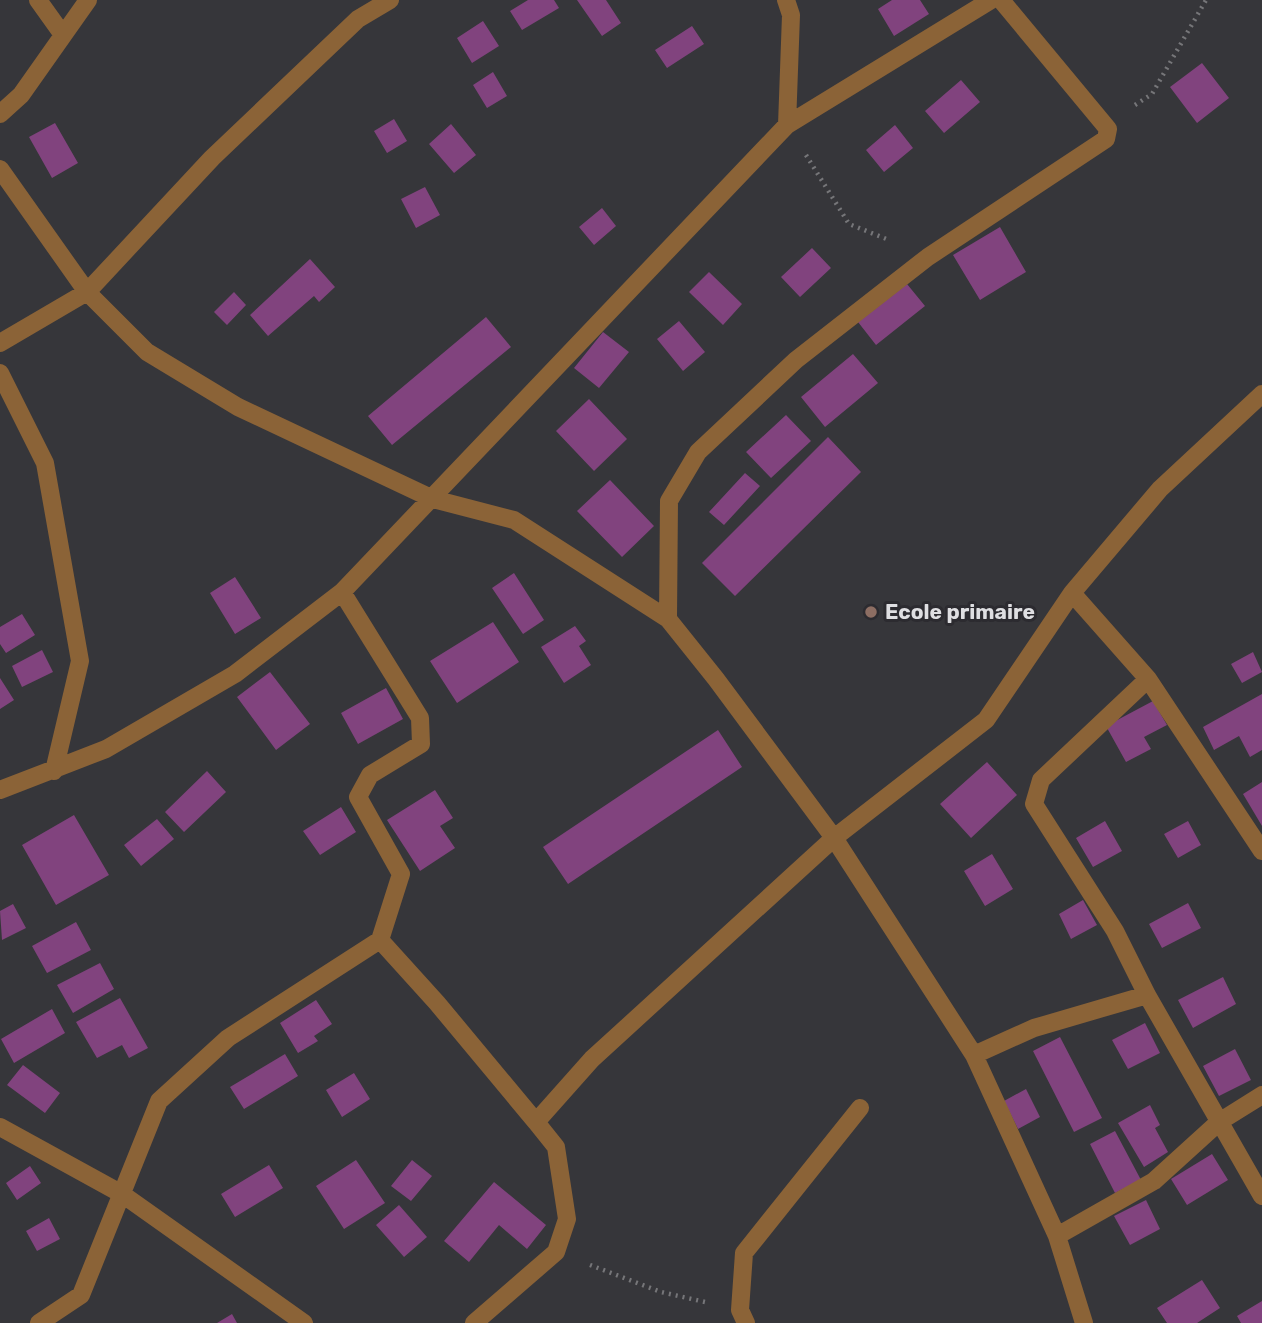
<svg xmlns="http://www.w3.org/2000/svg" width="1262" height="1323" font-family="Rubik,sans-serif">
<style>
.building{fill:#81437e}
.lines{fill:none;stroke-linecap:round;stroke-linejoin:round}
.path{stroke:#767679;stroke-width:4.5;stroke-dasharray:2 5;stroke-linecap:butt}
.street{stroke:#8b6337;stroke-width:18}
.education-dot{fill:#8d6e63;stroke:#2c2b30;stroke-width:2.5}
.labels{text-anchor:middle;stroke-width:6;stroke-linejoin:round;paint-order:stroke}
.poi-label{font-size:21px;font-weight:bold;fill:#dfdfe2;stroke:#2c2b30;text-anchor:start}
</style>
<rect width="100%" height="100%" fill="#36363a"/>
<path class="building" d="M 528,0 L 554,0 L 559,8 L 522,30 L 510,11 Z
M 577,0 L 606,0 L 621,23 L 602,36 Z
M 892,0 L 920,0 L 929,14 L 894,36 L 878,9 Z
M 483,21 L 499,46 L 472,63 L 457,38 Z
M 692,26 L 704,44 L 667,68 L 655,50 Z
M 1202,63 L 1229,98 L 1197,123 L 1170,87 Z
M 493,72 L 507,96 L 487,108 L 473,85 Z
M 961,80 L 980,102 L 944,133 L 925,111 Z
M 394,119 L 407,141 L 387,153 L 374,131 Z
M 55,123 L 78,163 L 52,178 L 29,137 Z
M 451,124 L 476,155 L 454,173 L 429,144 Z
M 895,125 L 913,148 L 884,172 L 866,150 Z
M 425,187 L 440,215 L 416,228 L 401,199 Z
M 602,208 L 616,226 L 594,245 L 579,227 Z
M 1000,227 L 1026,272 L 980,300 L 953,255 Z
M 812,248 L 831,268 L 800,297 L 781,277 Z
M 310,259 L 335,287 L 319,302 L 314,296 L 268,336 L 250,315 Z
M 709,272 L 742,304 L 723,325 L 689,292 Z
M 907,284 L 925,306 L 876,345 L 858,322 Z
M 234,292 L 246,305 L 227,325 L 214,312 Z
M 486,317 L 511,347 L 392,445 L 368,416 Z
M 679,321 L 705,352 L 683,371 L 657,339 Z
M 603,332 L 629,352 L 599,388 L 574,368 Z
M 853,354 L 878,383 L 825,427 L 801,397 Z
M 589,399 L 627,439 L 594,471 L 556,431 Z
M 786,415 L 811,441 L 771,478 L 746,452 Z
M 828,437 L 861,472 L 735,596 L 702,563 Z
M 745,473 L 760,486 L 724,525 L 709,512 Z
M 610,480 L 654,526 L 622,557 L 577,511 Z
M 514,573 L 544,620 L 523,634 L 492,588 Z
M 235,577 L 261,618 L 235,634 L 210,593 Z
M 22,614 L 35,635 L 6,653 L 0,644 L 0,627 Z
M 493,622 L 519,662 L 457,703 L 430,661 Z
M 575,626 L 586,641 L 579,646 L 591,665 L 564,683 L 541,647 Z
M 42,650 L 53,672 L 22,687 L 12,666 Z
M 1253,652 L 1262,672 L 1242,683 L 1231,664 Z
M 270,672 L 310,724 L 276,750 L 237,697 Z
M 0,678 L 14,700 L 0,709 Z
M 386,688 L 403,719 L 358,744 L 341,713 Z
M 1262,694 L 1262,750 L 1250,757 L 1239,736 L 1214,750 L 1203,727 Z
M 1153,701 L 1167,725 L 1144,737 L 1151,749 L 1126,762 L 1106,726 Z
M 718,730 L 742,767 L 568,884 L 543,847 Z
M 987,762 L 1017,795 L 971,838 L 940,804 Z
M 207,771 L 226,792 L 184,832 L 165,812 Z
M 1262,782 L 1262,826 L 1243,794 Z
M 435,790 L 453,818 L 440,826 L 455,848 L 420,871 L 387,820 Z
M 341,807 L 356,832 L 320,855 L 303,831 Z
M 74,815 L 109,875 L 56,905 L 22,845 Z
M 157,819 L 174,839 L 141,866 L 124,845 Z
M 1105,821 L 1122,851 L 1093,867 L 1076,838 Z
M 1188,821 L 1201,845 L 1178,858 L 1164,834 Z
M 992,854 L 1013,889 L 985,906 L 964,871 Z
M 1083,900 L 1097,925 L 1071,939 L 1059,914 Z
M 1188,903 L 1201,928 L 1162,948 L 1149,924 Z
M 13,904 L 26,928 L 2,940 L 0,911 Z
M 76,922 L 91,950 L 47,973 L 32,946 Z
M 100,963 L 114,989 L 73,1013 L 57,985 Z
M 1223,977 L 1236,1004 L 1193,1028 L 1178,1000 Z
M 120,998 L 148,1048 L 129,1058 L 122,1045 L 97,1058 L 76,1022 Z
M 316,1000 L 332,1024 L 314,1036 L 318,1041 L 298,1053 L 280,1023 Z
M 52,1009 L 65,1033 L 14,1063 L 1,1039 Z
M 1145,1023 L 1160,1053 L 1128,1069 L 1112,1040 Z
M 1060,1037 L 1102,1118 L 1074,1132 L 1033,1051 Z
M 1235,1049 L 1251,1080 L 1219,1096 L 1203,1066 Z
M 285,1054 L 298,1076 L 244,1109 L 230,1087 Z
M 23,1065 L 60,1093 L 45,1113 L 7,1085 Z
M 354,1073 L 370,1099 L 342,1117 L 326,1090 Z
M 1026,1089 L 1040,1117 L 1018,1129 L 1004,1101 Z
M 1150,1105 L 1160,1125 L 1155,1128 L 1168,1152 L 1144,1167 L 1118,1123 Z
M 1115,1131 L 1141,1180 L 1115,1193 L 1090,1144 Z
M 1212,1154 L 1228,1180 L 1187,1205 L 1171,1179 Z
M 356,1160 L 385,1203 L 344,1229 L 316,1186 Z
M 412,1160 L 432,1176 L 411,1201 L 391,1186 Z
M 269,1165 L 283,1188 L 235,1217 L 221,1194 Z
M 30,1166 L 41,1183 L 17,1200 L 6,1183 Z
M 494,1182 L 546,1225 L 527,1249 L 499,1225 L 469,1262 L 444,1241 Z
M 1146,1200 L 1160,1229 L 1130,1245 L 1114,1216 Z
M 399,1205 L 427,1237 L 404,1257 L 376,1225 Z
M 49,1218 L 60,1239 L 37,1251 L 26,1231 Z
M 1202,1280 L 1220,1308 L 1197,1323 L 1167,1323 L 1157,1308 Z
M 1262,1301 L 1262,1323 L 1241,1323 L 1237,1316 Z
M 232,1314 L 237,1323 L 217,1323 Z"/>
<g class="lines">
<path class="path" d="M 1135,105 L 1152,94 L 1206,0
M 806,155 L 849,224 L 889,240
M 590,1265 L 661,1292 L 705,1302"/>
<path class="street" d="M 38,0 L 63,35
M 786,0 L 791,15 L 787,125
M 0,114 L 21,95 L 88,0
M 0,169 L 87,292 L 147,352 L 238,407 L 433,499 L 514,520 L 668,619 L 716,679 L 834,838 L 974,1055 L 1057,1236 L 1084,1323
M 0,343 L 87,292 L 212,158 L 358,19 L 390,0
M 0,373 L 45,463 L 80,661 L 54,771
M 1072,593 L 1148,679 L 1262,851
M 668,619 L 669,501 L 698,452 L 796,360 L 928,257 L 1106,139 L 1108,129 L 1001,0
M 1148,679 L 1041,780 L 1034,804 L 1115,931 L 1147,995 L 1262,1196
M 0,790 L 106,749 L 235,674 L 342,592 L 787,125 L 991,0
M 380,940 L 437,1003 L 536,1122
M 974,1055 L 1034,1028 L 1147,995
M 0,1127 L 122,1194 L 304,1323
M 1057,1236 L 1154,1181 L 1219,1122 L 1262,1095
M 39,1323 L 81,1295 L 159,1101 L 228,1038 L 380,940 L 401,874 L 358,797 L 370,775 L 421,744 L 420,718 L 342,592
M 474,1323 L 556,1252 L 567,1219 L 556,1147 L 536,1122 L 592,1059 L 834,838 L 986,720 L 1072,593 L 1160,489 L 1262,394
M 746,1323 L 740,1310 L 744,1253 L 860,1108"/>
</g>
<circle class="education-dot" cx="871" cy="612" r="7"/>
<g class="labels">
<g class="poi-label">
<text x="885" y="619">Ecole primaire</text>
</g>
</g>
</svg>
